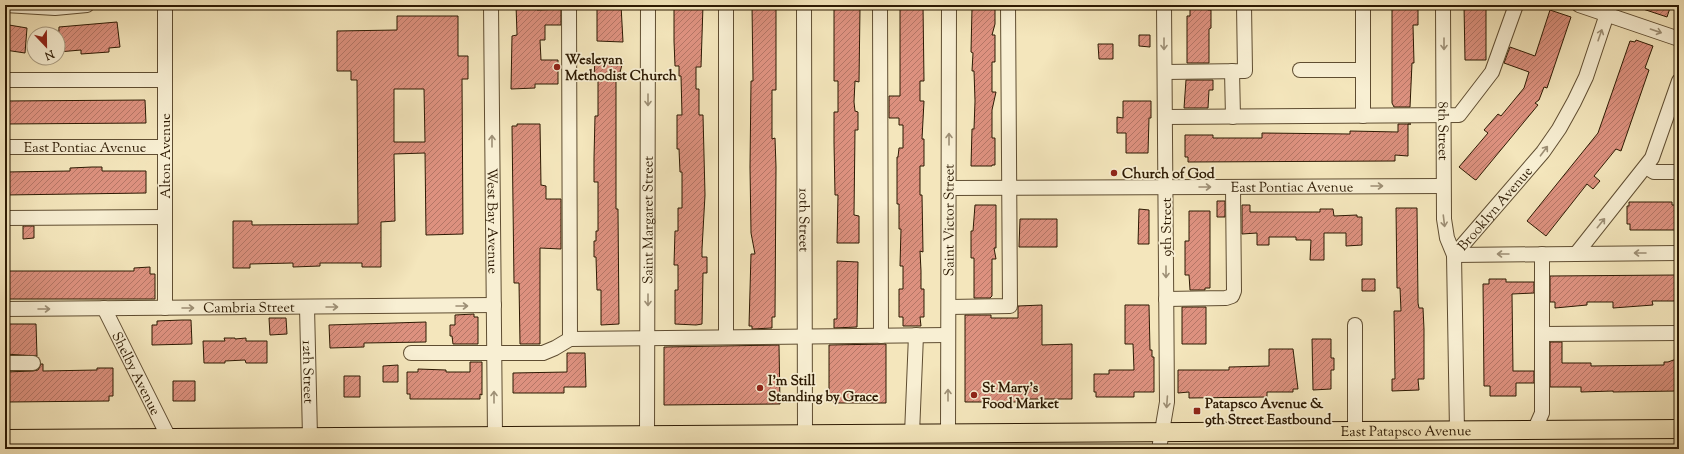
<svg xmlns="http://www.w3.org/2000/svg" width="1684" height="454" font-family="'Sorts Mill Goudy',serif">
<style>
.building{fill:url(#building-hatch);stroke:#2d1a03;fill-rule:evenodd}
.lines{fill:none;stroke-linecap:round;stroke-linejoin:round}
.minor-casing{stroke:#5f4d31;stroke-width:16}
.major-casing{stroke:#2d1a03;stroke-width:20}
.minor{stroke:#f8efd3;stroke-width:14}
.major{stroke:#f4e6bc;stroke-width:18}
.oneway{stroke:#9d8f75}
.poi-dot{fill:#8f2418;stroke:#f8efd3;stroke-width:1.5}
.labels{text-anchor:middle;stroke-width:3.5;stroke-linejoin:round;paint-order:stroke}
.poi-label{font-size:14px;font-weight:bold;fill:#2d1a03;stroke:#f8efd3;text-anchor:start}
.street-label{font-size:14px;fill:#2d1a03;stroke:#f8efd3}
</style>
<defs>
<pattern id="building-hatch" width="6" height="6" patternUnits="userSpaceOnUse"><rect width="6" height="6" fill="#dd917f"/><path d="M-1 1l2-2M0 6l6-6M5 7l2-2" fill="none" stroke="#b47666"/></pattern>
</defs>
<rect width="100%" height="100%" fill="#f4e6bc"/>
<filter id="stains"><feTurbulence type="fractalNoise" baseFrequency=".005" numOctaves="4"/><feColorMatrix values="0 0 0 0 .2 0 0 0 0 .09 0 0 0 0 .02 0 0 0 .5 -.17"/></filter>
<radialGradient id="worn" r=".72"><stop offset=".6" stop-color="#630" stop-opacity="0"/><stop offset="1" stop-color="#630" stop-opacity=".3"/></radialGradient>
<path class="building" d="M 516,5 L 537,5 L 537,10 L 561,9 L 561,25 L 545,25 L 545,40 L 540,40 L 541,60 L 558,60 L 558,84 L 535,84 L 535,88 L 511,89 L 512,36 L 517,35 L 517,34 Z
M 597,5 L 621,5 L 623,42 L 597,41 Z
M 679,5 L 703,5 L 701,67 L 696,67 L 696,89 L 699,89 L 699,115 L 703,115 L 705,195 L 702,249 L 702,257 L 707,257 L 707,273 L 703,273 L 702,324 L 696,325 L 675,324 L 675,290 L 678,290 L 678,265 L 674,265 L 675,231 L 678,231 L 678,208 L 682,208 L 682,172 L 680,172 L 679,149 L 677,149 L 677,115 L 682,115 L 681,76 L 679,76 L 679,66 L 675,66 L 674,41 L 674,8 L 679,8 Z
M 752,5 L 776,5 L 776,90 L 772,90 L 772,139 L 775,138 L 776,167 L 775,317 L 772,317 L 772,328 L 752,329 L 752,326 L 749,326 L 751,254 L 755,254 L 751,233 L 750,167 L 751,81 L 753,81 Z
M 834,5 L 855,5 L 855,8 L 860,8 L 859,82 L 855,81 L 854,102 L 855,111 L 858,112 L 858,130 L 855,130 L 854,215 L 859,216 L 859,243 L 837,243 L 838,195 L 835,195 L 834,143 L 834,112 L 838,112 L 838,81 L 834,81 Z
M 900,5 L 923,5 L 924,81 L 920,81 L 920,101 L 924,101 L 922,139 L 924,139 L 924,166 L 920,166 L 920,195 L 922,195 L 923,252 L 920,251 L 921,271 L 921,289 L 924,289 L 924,317 L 920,317 L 921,326 L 903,326 L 903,317 L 899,317 L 899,289 L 903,289 L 903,266 L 900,266 L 901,229 L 899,229 L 899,204 L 897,204 L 897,157 L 898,157 L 899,148 L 903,148 L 903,125 L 899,125 L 899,118 L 889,118 L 889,96 L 900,96 Z
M 975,5 L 995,5 L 995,24 L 992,35 L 995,35 L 995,62 L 992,62 L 992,92 L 996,92 L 992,110 L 992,138 L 995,138 L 995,165 L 992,165 L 992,166 L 971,166 L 972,129 L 974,129 L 975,101 L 974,71 L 972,71 L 973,53 L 971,52 L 972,8 L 975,8 Z
M 1190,5 L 1208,5 L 1208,10 L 1211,10 L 1211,28 L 1209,29 L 1209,63 L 1187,63 L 1187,16 L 1190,16 Z
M 1392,5 L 1418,5 L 1418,25 L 1413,25 L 1414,63 L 1412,63 L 1410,107 L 1394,107 L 1392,103 Z
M 1464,5 L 1486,5 L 1486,60 L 1465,60 Z
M 1637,5 L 1671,5 L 1667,17 L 1637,7 Z
M 1550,10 L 1571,17 L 1547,88 L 1544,87 L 1539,100 L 1535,103 L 1538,105 L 1476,180 L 1474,179 L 1459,167 L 1488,133 L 1484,130 L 1498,114 L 1501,116 L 1524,88 L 1529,72 L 1504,63 L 1510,47 L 1535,56 Z
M 397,16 L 458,16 L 458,56 L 468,56 L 468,79 L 462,79 L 463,234 L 426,235 L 425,153 L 394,154 L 395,221 L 381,222 L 381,267 L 362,267 L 362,263 L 320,263 L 320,266 L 293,267 L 293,263 L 250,264 L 250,268 L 233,268 L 233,221 L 252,221 L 252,225 L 358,224 L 357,80 L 351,80 L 351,71 L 337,71 L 337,31 L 397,30 ZM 394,89 L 424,89 L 425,142 L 394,142 Z
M 117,22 L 120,47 L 109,48 L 109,52 L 81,54 L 81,50 L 58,52 L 59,27 Z
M 9,25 L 27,28 L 25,53 L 5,50 L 5,29 L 9,30 Z
M 1139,35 L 1150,35 L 1150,47 L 1139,46 Z
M 1636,40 L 1653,46 L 1645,68 L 1649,70 L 1621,151 L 1616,149 L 1594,176 L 1600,181 L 1593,189 L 1587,184 L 1546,236 L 1527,221 L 1598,133 L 1630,41 L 1635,42 Z
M 1098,44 L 1113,44 L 1113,59 L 1099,59 Z
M 595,61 L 623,61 L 619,76 L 616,76 L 616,209 L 618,209 L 619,324 L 601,325 L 601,290 L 597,290 L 596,257 L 594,257 L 594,241 L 596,241 L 596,231 L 598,231 L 598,182 L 594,182 L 594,158 L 595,116 L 598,116 L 598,76 L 594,76 Z
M 1186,80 L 1213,80 L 1213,90 L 1209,90 L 1208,108 L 1184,108 Z
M 145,100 L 146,123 L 5,124 L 5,101 Z
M 1123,101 L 1151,101 L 1151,118 L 1149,118 L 1148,153 L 1126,153 L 1126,133 L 1117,133 L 1117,117 L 1123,118 Z
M 517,124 L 540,124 L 541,185 L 546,186 L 546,199 L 561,199 L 561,249 L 540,248 L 540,344 L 520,344 L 519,283 L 514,283 L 512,126 L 517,126 Z
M 1398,124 L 1411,124 L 1408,124 L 1408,156 L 1395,155 L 1395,161 L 1188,162 L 1188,157 L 1185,157 L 1185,135 L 1213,135 L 1213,138 L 1262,138 L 1262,133 L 1350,134 L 1350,131 L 1398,132 Z
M 92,167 L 102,167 L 102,171 L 146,171 L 146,193 L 5,195 L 5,172 L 70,171 L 70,168 Z
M 1217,201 L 1225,201 L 1225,217 L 1217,217 Z
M 1629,202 L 1672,202 L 1672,205 L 1679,205 L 1679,230 L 1630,230 L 1630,224 L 1627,224 L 1627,206 L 1629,206 Z
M 975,205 L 996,205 L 996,248 L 994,248 L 996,259 L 992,259 L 992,296 L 990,298 L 974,298 L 974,258 L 971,258 L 971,231 L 973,231 Z
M 1242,205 L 1250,205 L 1250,212 L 1320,212 L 1320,209 L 1333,209 L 1334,216 L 1357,215 L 1357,217 L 1362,217 L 1362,245 L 1346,246 L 1346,233 L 1324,233 L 1324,260 L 1310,260 L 1311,240 L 1296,240 L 1296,237 L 1269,237 L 1269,245 L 1257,245 L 1257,233 L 1242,234 Z
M 1396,208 L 1417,208 L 1418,303 L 1419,308 L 1423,308 L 1424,329 L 1424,379 L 1418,379 L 1419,390 L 1392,391 L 1392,379 L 1395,379 L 1394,311 L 1401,311 L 1400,288 L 1397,288 Z
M 1139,209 L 1149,210 L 1149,244 L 1138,244 Z
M 1189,211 L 1210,211 L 1210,288 L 1205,288 L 1205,290 L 1190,290 L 1189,275 L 1185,275 L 1185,241 L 1189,241 Z
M 1020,219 L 1057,219 L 1057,247 L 1019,247 Z
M 23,226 L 34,226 L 34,238 L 23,239 Z
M 837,261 L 858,262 L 857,327 L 834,328 L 834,319 L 837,319 Z
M 150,267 L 150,274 L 155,274 L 155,299 L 5,299 L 5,271 L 134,271 L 134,268 Z
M 1676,275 L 1676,301 L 1652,301 L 1653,305 L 1613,308 L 1613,302 L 1587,302 L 1587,305 L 1555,308 L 1555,302 L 1550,302 L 1550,276 Z
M 1362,279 L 1375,279 L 1375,291 L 1362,291 Z
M 1489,279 L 1506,279 L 1506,282 L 1534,282 L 1534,293 L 1512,294 L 1513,371 L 1534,371 L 1534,383 L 1516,383 L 1516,396 L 1490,396 L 1490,386 L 1484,386 L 1483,284 L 1489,284 Z
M 1042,305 L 1042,345 L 1072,344 L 1072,399 L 1018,399 L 1019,402 L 965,402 L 965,315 L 991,315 L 991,318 L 1018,318 L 1018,306 Z
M 1125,305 L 1149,305 L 1150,350 L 1152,350 L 1152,357 L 1154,357 L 1154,392 L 1134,392 L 1134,397 L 1096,397 L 1096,392 L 1094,392 L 1094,374 L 1109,374 L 1109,370 L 1134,370 L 1133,344 L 1125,344 Z
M 1182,307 L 1206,307 L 1206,344 L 1182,344 Z
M 474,314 L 474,317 L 478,317 L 478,344 L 453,344 L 452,336 L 450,336 L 450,325 L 455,325 L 455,315 Z
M 269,318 L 286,318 L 287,334 L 270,335 Z
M 182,320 L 191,320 L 192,344 L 152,345 L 152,325 L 157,325 L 157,321 Z
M 426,322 L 426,342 L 364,343 L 364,347 L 330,348 L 329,325 Z
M 7,324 L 36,324 L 37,356 L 5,354 L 5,329 L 7,329 Z
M 224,338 L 235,338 L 235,339 L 246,338 L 246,341 L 267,341 L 267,363 L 246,363 L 245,360 L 225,361 L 225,363 L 204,363 L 203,341 L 225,341 Z
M 1312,339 L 1331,339 L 1331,358 L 1334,358 L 1334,370 L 1331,370 L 1331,389 L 1313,390 Z
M 1550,342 L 1562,342 L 1562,363 L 1591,363 L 1591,366 L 1664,365 L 1664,362 L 1668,362 L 1679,358 L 1679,386 L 1677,386 L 1677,391 L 1613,392 L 1613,391 L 1581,392 L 1581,387 L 1550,387 Z
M 886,344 L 886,403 L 834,403 L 829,398 L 829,345 Z
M 779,345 L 780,404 L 664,405 L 664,347 Z
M 1269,349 L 1293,349 L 1298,389 L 1293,389 L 1293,392 L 1267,392 L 1267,397 L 1189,398 L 1189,392 L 1178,393 L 1178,370 L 1229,370 L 1229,367 L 1269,366 Z
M 567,353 L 585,353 L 586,387 L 564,387 L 564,393 L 513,393 L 513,373 L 567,372 Z
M 470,362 L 482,362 L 482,395 L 480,394 L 480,399 L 410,399 L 410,394 L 407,394 L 407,372 L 418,372 L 418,369 L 446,370 L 446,372 L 470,372 Z
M 41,364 L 43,364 L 43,371 L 97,370 L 97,368 L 113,368 L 113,396 L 109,396 L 109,401 L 8,402 L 8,396 L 5,396 L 5,372 L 33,371 L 38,370 Z
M 398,365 L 398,382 L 383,382 L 383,366 Z
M 344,376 L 360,376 L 360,397 L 344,397 Z
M 173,381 L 195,381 L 195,401 L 173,401 Z"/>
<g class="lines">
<g class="minor-casing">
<g id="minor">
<path d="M 5,5 L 55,8 L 87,5"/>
<path d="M 165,5 L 165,308"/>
<path id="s1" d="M 491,5 L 495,436"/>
<path d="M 569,5 L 570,339"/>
<path id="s2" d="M 804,5 L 805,435"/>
<path d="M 880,5 L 881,336"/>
<path id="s3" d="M 1443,5 L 1444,219 L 1447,238 L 1454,255"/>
<path d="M 1579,5 L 1679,39"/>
<path d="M 1300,70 L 1363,70"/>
<path d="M 1232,71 L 1233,117"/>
<path d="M 1165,72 L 1245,71 L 1244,5"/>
<path d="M 5,80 L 165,80"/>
<path d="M 1363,116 L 1363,5"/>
<path d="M 1165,117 L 1459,115 L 1492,72 L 1516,5"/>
<path id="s4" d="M 5,147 L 165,147"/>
<path d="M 1646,167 L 1654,172 L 1679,172"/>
<path id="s5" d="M 949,188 L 1443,186"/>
<path d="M 5,218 L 165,217"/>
<path d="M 1576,254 L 1652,158 L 1679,81"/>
<path d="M 1454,255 L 1679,253"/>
<path d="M 1166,299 L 1226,298 L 1232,296 L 1234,291 L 1233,187"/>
<path id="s6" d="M 307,307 L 310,437"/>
<path d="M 949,307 L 1010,306 L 1008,5"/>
<path id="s7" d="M 104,308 L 169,438"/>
<path id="s8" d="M 5,309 L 494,305"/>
<path d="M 1355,325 L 1355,431"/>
<path d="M 1542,334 L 1679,333"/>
<path d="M 726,337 L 726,5"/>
<path d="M 411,353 L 543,353 L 555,348 L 570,339 L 948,335"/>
<path d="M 5,363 L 33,363"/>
<path id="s9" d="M 1457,431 L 1454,255 L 1543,152 L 1559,129 L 1574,102 L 1586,77 L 1610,5"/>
<path d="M 1534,431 L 1542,413 L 1542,254"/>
<path d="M 912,434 L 916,335"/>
<path id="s10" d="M 948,434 L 949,5"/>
<path d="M 601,436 L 605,449"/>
<path id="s11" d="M 647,436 L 648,5"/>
<path d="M 1159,449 L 1167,402 L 1164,5"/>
</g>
</g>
<g class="major-casing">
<g id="major">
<path id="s12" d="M 5,439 L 1679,429"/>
</g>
</g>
<use href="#minor" class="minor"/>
<use href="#major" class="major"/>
</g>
<defs><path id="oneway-shaft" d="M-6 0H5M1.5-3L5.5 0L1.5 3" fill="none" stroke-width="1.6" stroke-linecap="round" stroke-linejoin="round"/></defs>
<g class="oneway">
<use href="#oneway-shaft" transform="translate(1656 31) rotate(19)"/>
<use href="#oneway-shaft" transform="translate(1600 35) rotate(-71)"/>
<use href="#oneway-shaft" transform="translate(1164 44) rotate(90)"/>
<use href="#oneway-shaft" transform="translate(1444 44) rotate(90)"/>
<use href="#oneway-shaft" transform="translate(648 100) rotate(90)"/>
<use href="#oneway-shaft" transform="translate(949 139) rotate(-90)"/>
<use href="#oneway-shaft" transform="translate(492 141) rotate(-90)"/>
<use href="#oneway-shaft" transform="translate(1544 151) rotate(-53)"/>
<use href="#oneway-shaft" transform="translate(1377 186)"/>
<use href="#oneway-shaft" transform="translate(1205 187)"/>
<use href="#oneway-shaft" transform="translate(1444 221) rotate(83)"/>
<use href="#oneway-shaft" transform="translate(1601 223) rotate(-51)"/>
<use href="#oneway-shaft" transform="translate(1640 253) rotate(180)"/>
<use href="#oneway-shaft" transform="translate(1503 254) rotate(180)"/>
<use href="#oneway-shaft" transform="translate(1166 272) rotate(90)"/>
<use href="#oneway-shaft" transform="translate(648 300) rotate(90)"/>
<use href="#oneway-shaft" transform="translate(462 306)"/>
<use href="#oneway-shaft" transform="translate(332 307)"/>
<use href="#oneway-shaft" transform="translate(188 308)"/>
<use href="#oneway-shaft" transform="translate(44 309)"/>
<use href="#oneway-shaft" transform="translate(948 395) rotate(-90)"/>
<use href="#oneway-shaft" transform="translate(494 397) rotate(-90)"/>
<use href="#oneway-shaft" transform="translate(1167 402) rotate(94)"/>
</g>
<g class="poi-dot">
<circle cx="557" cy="67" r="4"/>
<circle cx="1114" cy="173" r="4"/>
<circle cx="760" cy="388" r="4"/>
<circle cx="974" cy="395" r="4"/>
<rect x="1193" y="407" width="8" height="8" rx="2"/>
</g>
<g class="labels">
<g class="poi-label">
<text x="565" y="64">Wesleyan<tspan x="565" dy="16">Methodist Church</tspan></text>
<text x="1122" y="178">Church of God</text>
<text x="768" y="385">I'm Still<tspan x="768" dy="16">Standing by Grace</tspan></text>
<text x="982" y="392">St Mary's<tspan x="982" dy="16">Food Market</tspan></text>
<text x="1205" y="408">Patapsco Avenue &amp;<tspan x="1205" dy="16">9th Street Eastbound</tspan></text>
</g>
<g class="street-label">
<text dy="5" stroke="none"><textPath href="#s3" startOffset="126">8th Street</textPath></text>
<text dy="5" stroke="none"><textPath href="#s4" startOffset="80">East Pontiac Avenue</textPath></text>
<text transform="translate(165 156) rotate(-90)" y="5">Alton Avenue</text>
<text dy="5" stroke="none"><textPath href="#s5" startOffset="343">East Pontiac Avenue</textPath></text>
<text dy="5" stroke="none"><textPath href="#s9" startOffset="238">Brooklyn Avenue</textPath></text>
<text dy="5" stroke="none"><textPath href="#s11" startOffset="216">Saint Margaret Street</textPath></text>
<text dy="5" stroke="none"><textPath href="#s2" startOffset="215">10th Street</textPath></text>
<text dy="5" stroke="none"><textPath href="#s10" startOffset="214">Saint Victor Street</textPath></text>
<text dy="5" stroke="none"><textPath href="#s1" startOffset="216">West Bay Avenue</textPath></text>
<text transform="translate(1166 227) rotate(-90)" y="5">9th Street</text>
<text dy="5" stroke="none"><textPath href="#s8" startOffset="244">Cambria Street</textPath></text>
<text dy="5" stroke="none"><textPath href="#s6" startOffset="65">12th Street</textPath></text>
<text dy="5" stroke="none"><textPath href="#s7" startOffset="73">Shelby Avenue</textPath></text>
<text dy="5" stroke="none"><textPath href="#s12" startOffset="1401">East Patapsco Avenue</textPath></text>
</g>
</g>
<rect width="1684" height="454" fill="none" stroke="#f4e6bc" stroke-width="20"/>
<rect x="6" y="6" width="1672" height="442" fill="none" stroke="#2d1a03" stroke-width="2"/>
<rect x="10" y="10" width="1664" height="434" fill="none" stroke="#2d1a03"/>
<g transform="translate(46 46) rotate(158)"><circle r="19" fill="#f8efd3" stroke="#a79a80"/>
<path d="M0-3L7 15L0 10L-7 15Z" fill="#8f2418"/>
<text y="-6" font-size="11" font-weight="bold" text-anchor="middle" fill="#2d1a03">N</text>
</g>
<rect width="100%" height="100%" filter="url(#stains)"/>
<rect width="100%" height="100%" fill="url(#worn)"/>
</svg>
